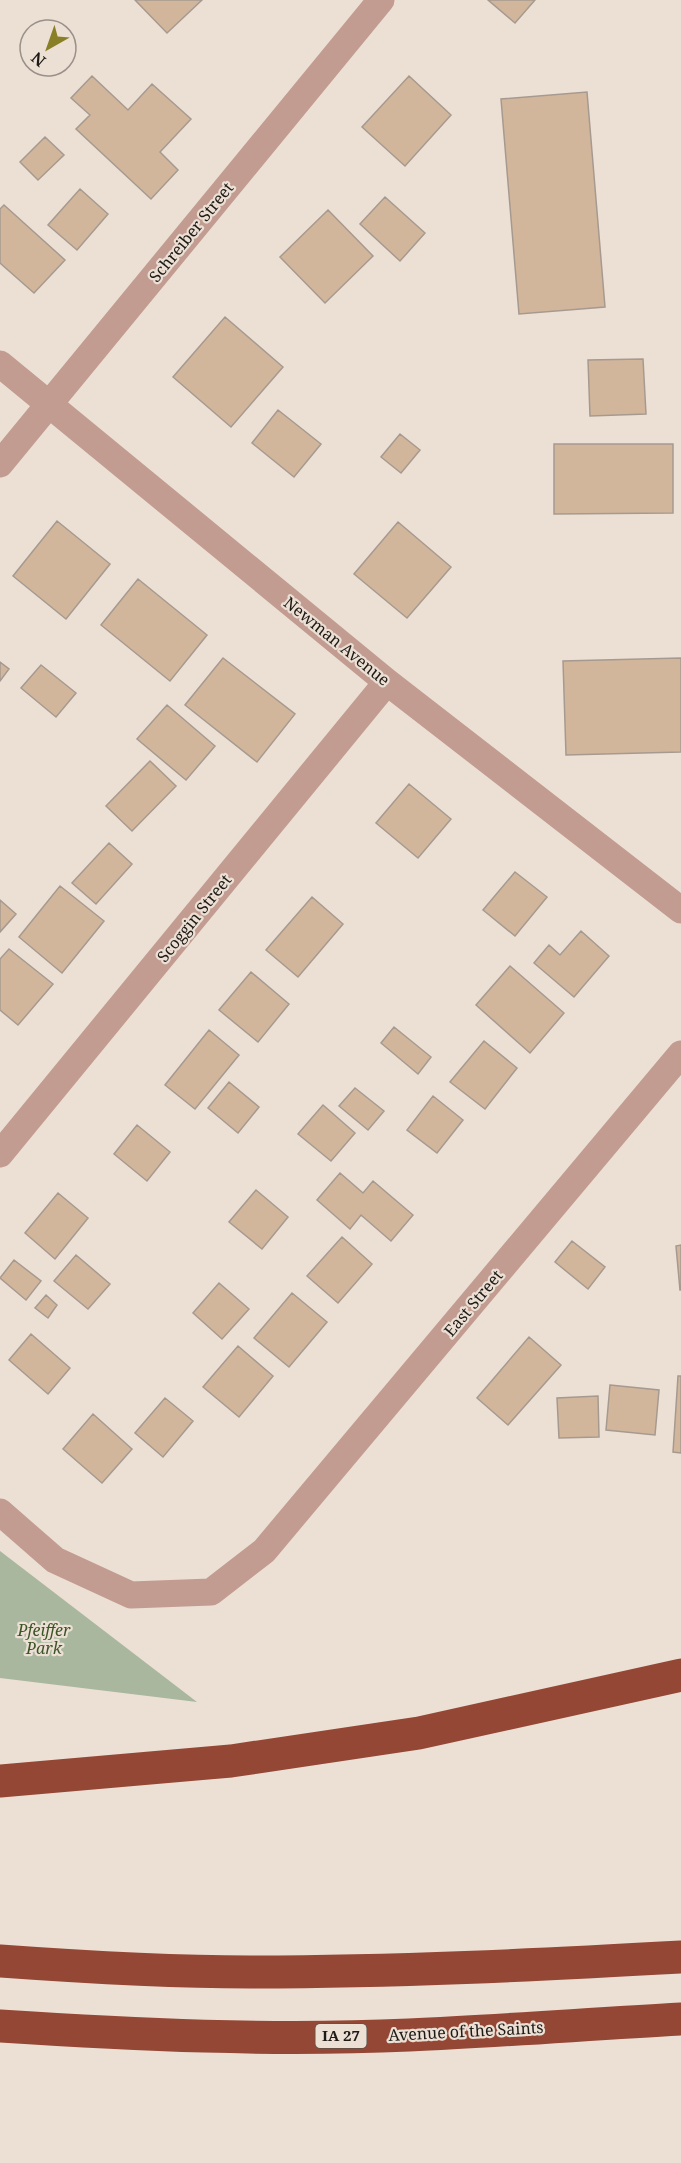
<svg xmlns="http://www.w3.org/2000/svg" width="681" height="2163" font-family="'Noto Serif',serif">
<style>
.green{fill:#a8b79e}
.building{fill:#d2b69c;stroke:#a69a90;stroke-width:1.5}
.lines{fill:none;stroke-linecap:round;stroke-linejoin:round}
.street{stroke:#c29b91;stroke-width:27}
.highway{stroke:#944735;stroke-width:33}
.labels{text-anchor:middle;stroke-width:4.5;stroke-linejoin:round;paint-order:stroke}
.shield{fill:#ecdfd4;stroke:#5b544e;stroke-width:1.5}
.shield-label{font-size:15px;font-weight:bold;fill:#1d1915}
.street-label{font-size:16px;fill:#1d1915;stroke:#ecdfd4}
.park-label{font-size:16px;font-style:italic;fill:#3b5426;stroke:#ecdfd4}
</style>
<rect width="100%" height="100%" fill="#ecdfd4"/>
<path class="green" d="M 0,1551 L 197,1702 L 0,1678 Z"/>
<path class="building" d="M 135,0 L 202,0 L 167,33 Z
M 488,0 L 535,0 L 515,23 Z
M 92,76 L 128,110 L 152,84 L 191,119 L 160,152 L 178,170 L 151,199 L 76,129 L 90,115 L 71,98 Z
M 409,76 L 451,115 L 405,166 L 362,127 Z
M 587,92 L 605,307 L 519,314 L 501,99 Z
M 45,137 L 64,155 L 38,180 L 20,162 Z
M 80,189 L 108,214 L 77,250 L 48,225 Z
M 385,197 L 425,233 L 400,261 L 360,224 Z
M 4,205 L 65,260 L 34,293 L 0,263 L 0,209 Z
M 328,210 L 373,256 L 325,303 L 280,257 Z
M 225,317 L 283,367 L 231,427 L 173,377 Z
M 643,359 L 646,414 L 590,416 L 588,360 Z
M 278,410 L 321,444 L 294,477 L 252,443 Z
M 400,434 L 420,450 L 401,473 L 381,457 Z
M 554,444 L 673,444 L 673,513 L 554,514 Z
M 57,521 L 110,564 L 66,619 L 13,576 Z
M 398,522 L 451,567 L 407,618 L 354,574 Z
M 138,579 L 207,635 L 170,681 L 101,625 Z
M 223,658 L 295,714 L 257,762 L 185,705 Z
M 681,658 L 681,752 L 566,755 L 563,661 Z
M 0,662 L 9,669 L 0,681 Z
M 41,665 L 76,693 L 56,717 L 21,688 Z
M 167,705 L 215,746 L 186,780 L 137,739 Z
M 150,761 L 176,786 L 132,831 L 106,806 Z
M 409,784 L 451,819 L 418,858 L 376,823 Z
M 109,843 L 132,864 L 96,904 L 72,883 Z
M 515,872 L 547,897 L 515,936 L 483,910 Z
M 60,886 L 104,921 L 62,973 L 19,937 Z
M 312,897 L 343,924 L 298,977 L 266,950 Z
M 0,900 L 16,914 L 0,932 Z
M 581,931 L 609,956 L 574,997 L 534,963 L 549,945 L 560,955 Z
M 9,949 L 53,984 L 18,1025 L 0,1010 L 0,959 Z
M 510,966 L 564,1013 L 530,1053 L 476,1005 Z
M 251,972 L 289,1004 L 258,1042 L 219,1010 Z
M 394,1027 L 431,1057 L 418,1074 L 381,1043 Z
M 209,1030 L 239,1055 L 195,1109 L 165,1085 Z
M 484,1041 L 517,1068 L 485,1109 L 450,1082 Z
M 229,1082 L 259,1107 L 238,1133 L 208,1108 Z
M 355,1088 L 384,1111 L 368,1130 L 339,1106 Z
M 433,1096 L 463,1120 L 437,1153 L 407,1130 Z
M 323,1105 L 355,1133 L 331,1161 L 298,1134 Z
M 137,1125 L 170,1152 L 147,1181 L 114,1154 Z
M 340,1173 L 363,1193 L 373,1181 L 413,1215 L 391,1241 L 361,1215 L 350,1229 L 317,1200 Z
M 256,1190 L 288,1217 L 262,1249 L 229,1222 Z
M 58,1193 L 88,1218 L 55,1259 L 25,1233 Z
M 342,1237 L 372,1264 L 338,1303 L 307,1276 Z
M 572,1241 L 605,1267 L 588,1289 L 555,1262 Z
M 681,1245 L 681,1290 L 680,1290 L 676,1246 Z
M 76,1255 L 110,1284 L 88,1309 L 54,1281 Z
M 14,1260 L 41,1281 L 26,1300 L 0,1278 Z
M 219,1283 L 249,1309 L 222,1339 L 193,1313 Z
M 292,1293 L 327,1322 L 289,1367 L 254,1338 Z
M 46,1295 L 57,1305 L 48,1318 L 35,1308 Z
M 31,1334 L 70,1368 L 48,1394 L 9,1360 Z
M 529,1337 L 561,1365 L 508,1425 L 477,1398 Z
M 238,1346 L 273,1376 L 239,1417 L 203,1387 Z
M 678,1376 L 681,1376 L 681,1453 L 673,1452 Z
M 610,1385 L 659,1390 L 655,1435 L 606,1430 Z
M 598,1396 L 599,1437 L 559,1438 L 557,1398 Z
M 165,1398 L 193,1421 L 163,1457 L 135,1433 Z
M 93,1414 L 132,1449 L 102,1483 L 63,1449 Z"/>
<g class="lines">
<path class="street" d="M 0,364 L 387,682 L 681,910
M 0,464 L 381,0
M 0,1154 L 387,682
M 0,1512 L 55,1560 L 131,1595 L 211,1592 L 264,1551 L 681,1054"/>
<path class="highway" d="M 0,1781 L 231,1761 L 419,1733 L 681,1675
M 0,1961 C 83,1967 166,1972 250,1972 C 394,1972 537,1965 681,1957
M 0,2026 C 136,2035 273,2041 409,2035 C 500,2031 590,2024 681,2019"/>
</g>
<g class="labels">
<rect class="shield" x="315.5" y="2024" width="51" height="24" rx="4.5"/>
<g class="shield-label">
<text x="341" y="2041">IA 27</text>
</g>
<g class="street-label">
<text transform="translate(191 232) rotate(-51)" y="6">Schreiber Street</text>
<text transform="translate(337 641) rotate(39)" y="6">Newman Avenue</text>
<text transform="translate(194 918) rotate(-51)" y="6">Scoggin Street</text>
<text transform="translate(473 1303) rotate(-50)" y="6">East Street</text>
<text transform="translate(466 2031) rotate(-3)" y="6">Avenue of the Saints</text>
</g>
<g class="park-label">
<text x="44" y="1636">Pfeiffer<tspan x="44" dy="18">Park</tspan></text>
</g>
</g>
<g transform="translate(48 48) rotate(220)"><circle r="28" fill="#ecdfd4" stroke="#999088" stroke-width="1.5"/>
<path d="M0-4.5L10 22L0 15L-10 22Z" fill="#887f26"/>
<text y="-9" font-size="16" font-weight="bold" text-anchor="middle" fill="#1d1915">N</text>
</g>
</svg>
